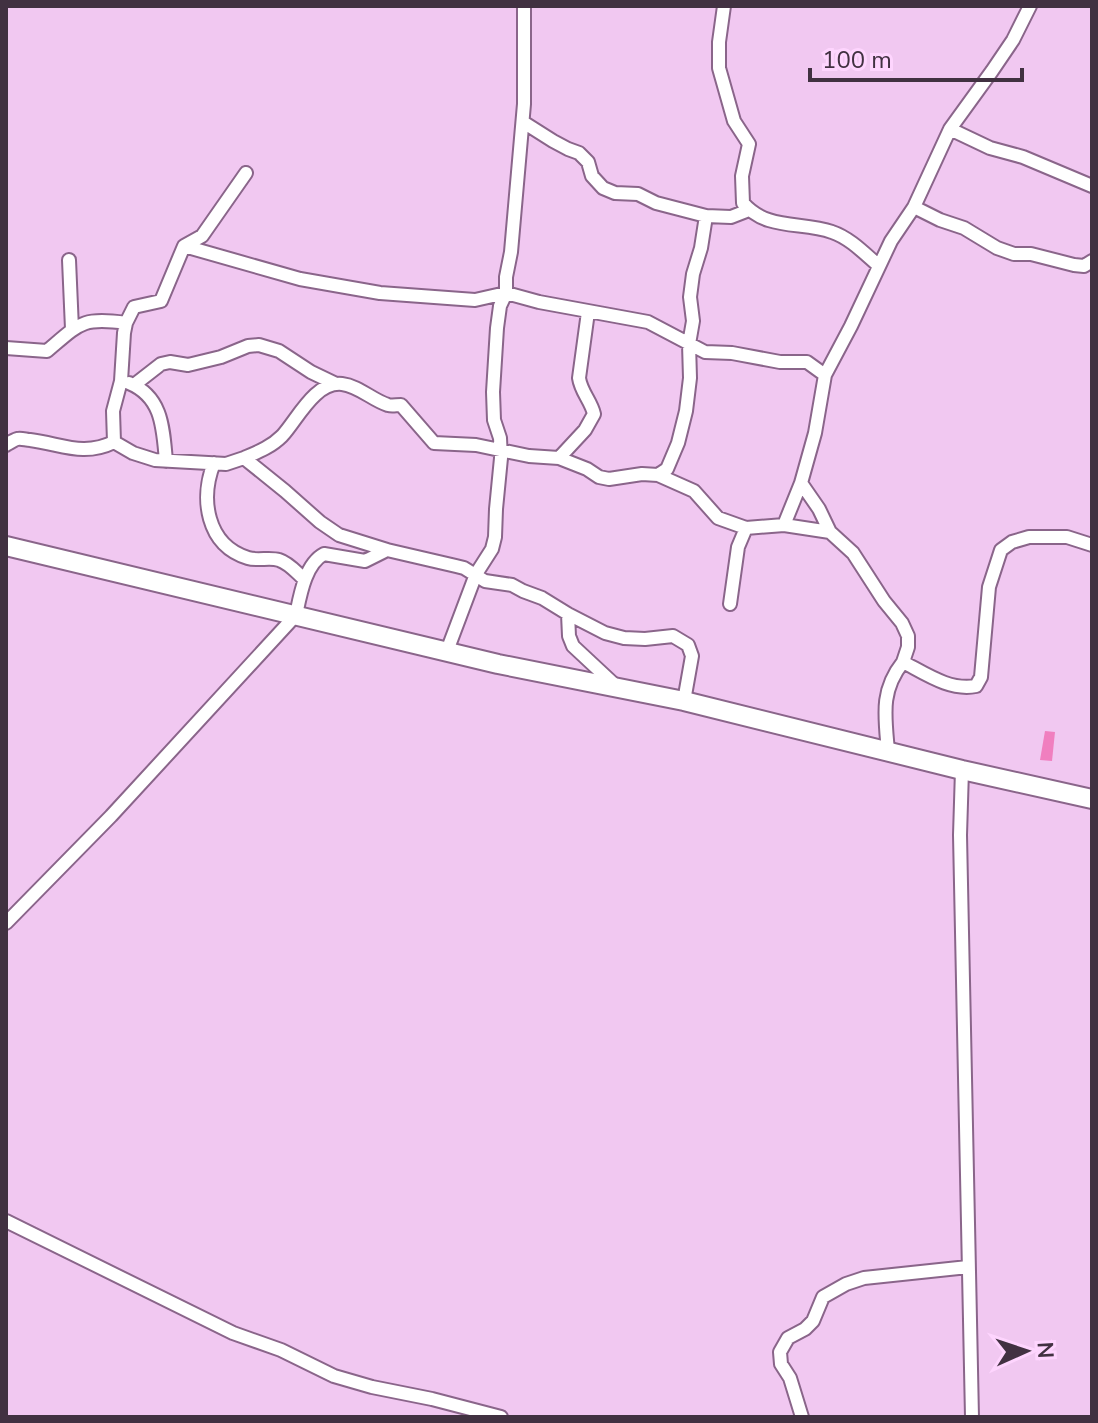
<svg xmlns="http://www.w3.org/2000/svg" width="1098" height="1423" font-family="'Nunito Sans',sans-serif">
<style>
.building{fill:#f07fbf}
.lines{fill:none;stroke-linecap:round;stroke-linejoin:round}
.minor-casing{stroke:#8a658a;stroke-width:16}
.secondary-casing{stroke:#8a658a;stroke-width:22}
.minor{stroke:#fff;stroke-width:12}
.secondary{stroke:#fff;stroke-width:18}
</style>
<rect width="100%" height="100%" fill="#f1c8f1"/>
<path class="building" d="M 1045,731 L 1055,732 L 1052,761 L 1040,760 Z"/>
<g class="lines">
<g class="minor-casing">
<path id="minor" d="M 724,6 L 719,42 L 719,68 L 734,121 L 749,144 L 742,176 L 743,203 C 767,231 802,221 832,232 C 850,238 865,254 879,266
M 1030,6 L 1013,40 L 992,71 L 950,129 L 914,207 L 891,241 L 851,326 L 825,375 L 815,433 L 801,483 L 819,509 L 830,532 L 853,553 L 884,601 L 902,623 L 908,636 L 908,647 L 903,662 C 926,674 950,691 976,686 L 981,677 L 989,587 L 1001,550 L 1012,542 L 1029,537 L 1067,537 L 1092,545
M 523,122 L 553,141 L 568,149 L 579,153 L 588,162 L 592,176 L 603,188 L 615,193 L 638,194 L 656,203 L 706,216 L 731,217 L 749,210
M 950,129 L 990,148 L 1023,157 L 1092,186
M 914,207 L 940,220 L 964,228 L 997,248 L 1014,254 L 1031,254 L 1074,265 L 1084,266 L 1092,261
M 184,246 L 300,279 L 380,293 L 475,300 L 506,293 L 506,277 L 511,252 L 524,104 L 524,6
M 69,260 L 72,329
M 6,348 L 47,351 C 80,323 82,317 126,323
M 129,383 C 163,397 163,429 166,461
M 134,385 L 161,364 L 170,362 L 188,365 L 221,357 L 248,346 L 259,345 L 279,351 L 311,372 L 336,384
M 114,442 L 113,411 L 121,381 L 124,333 L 126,323 L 134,307 L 161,301 L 184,246 L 202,236 L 246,173
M 6,445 C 7,444 16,439 17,439 C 22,438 26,440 30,440 C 62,444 83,457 114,442 L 133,453 L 155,460 L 226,464 L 244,458 L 285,491 L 320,522 L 339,535 L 387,550
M 244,458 C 258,452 271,447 282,436 C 297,420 315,381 342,384 C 359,386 372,400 388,405 C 392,406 396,405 401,405 L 434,443 L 476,445 L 529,456 L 559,458 L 587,469 L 599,477 L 609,479 L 642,474 L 658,475 L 694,491 L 718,518 L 746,528
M 559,458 L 585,430 L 594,414 C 591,401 581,392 579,378 L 588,312
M 214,463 C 200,498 206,545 248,558 C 258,561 270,557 279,560 C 289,563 297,573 304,579
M 658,475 L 667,469 L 678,443 L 686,411 L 690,378 L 689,344 L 693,321 L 690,297 L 693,274 L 701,248 L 706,216
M 784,525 L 830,532
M 730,604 L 738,547 L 746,528 L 784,525 L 801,483
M 568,614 L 569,636 L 573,646 L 617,687
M 447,651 L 476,574 L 492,549 L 495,537 L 496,509 L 501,458 L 500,438 L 494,420 L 493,392 L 497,328 L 500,306 L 506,293 L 539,302 L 648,322 L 705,352 L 732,353 L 780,362 L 807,362 L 825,375
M 888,751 C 885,716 880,691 903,662
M 962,770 L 960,835 L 972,1417
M 6,923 L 111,816 L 296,615 C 300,596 305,564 324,554 L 365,561 L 387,550 L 456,566 L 464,568 L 485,581 L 512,585 L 523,591 L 542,598 L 568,614 L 605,633 L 624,638 L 645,639 L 673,636 L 688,645 L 692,656 L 684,701
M 6,1221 L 233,1333 L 281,1350 L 334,1376 L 372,1387 L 432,1399 L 501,1417
M 802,1417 L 790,1378 L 781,1364 L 780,1352 L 788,1338 L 805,1329 L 813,1321 L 823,1297 L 846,1284 L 864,1278 L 968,1267"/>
</g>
<g class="secondary-casing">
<path id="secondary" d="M 6,546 L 498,664 L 684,701 L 962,770 L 1092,799"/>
</g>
<use href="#minor" class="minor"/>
<use href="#secondary" class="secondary"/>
</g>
<rect width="1098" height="1423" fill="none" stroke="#413141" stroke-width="16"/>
<g transform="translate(1026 1351) rotate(87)" stroke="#fed5fe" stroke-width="6" paint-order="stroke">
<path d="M0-6L14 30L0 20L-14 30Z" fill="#413141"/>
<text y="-12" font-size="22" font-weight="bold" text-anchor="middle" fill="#413141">N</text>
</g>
<path d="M810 68v12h212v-12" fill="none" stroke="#413141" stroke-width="4"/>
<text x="822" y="68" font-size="24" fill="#413141" stroke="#fed5fe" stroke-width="6" paint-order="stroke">100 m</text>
</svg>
